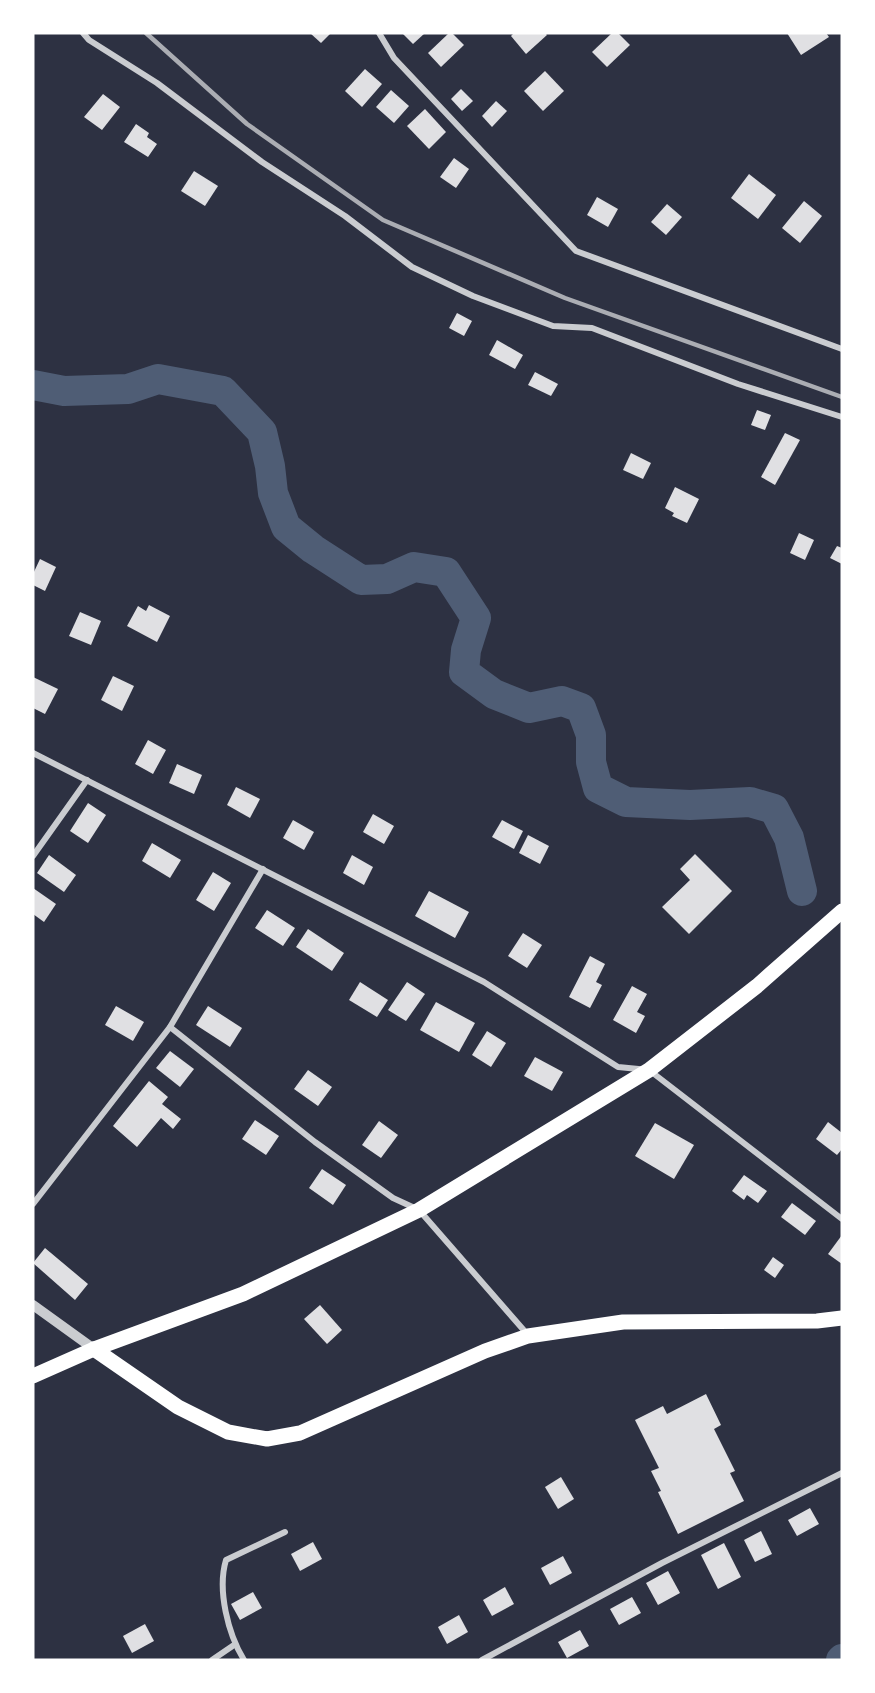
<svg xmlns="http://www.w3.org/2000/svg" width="875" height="1693" viewBox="0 0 875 1693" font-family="'DM Sans',sans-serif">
	<rect width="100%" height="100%" fill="#2d3142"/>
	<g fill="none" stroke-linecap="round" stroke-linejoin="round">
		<!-- river -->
		<g stroke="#4f5d75" stroke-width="30">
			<path d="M33,385L64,391L128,389L158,379L223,391L262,432L270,466L273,493L286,527L313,549L361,580L387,579L414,567L446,572L476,618L466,650L464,672L494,694L529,708L562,701L581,708L591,735V762L598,788L626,802L690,805L750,802L774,809L789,838L802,891"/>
			<path d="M841,1660L842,1659"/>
		</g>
	</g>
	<!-- building -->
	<g fill="#e0e0e3">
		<path d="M310,33H331L321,43Z"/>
		<path d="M402,33H425L413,44Z"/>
		<path d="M449,33H452L464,45L441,67L428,53Z"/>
		<path d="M514,33H545L547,35L526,54L511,36Z"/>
		<path d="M612,33H618L630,45L607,67L592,52Z"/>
		<path d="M787,33H826L829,37L801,55Z"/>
		<path d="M365,69L382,84L362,107L345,91Z"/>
		<path d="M545,71L564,91L543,111L524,91Z"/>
		<path d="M461,89L473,101L462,111L451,99Z"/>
		<path d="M391,90L409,106L394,123L376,107Z"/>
		<path d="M103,94L120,107L102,130L84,117Z"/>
		<path d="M496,101L507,111L492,127L482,116Z"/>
		<path d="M425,109L446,132L429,149L407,126Z"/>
		<path d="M136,124L149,133L147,137L157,144L148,157L124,142Z"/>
		<path d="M454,158L469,169L456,188L440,177Z"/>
		<path d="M194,171L218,186L205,206L181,191Z"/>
		<path d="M749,174L776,195L758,219L731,198Z"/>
		<path d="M597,197L618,209L608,227L587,215Z"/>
		<path d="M804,201L822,216L800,243L782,228Z"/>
		<path d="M667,204L682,217L666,235L651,222Z"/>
		<path d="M457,313L472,321L464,336L449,328Z"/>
		<path d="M497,340L523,355L515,369L489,355Z"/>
		<path d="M535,372L558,384L551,396L528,385Z"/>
		<path d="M757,410L771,415L765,430L751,425Z"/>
		<path d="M785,433L800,440L775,485L761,477Z"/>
		<path d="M631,453L651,463L643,479L623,470Z"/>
		<path d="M675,487L699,499L687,523L672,516L674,513L665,508Z"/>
		<path d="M799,533L814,540L805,560L790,553Z"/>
		<path d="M837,546L842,548V564L830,558Z"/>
		<path d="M40,559L56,567L45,591L33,585V574Z"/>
		<path d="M149,605L170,616L157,642L127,626L138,606L146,611Z"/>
		<path d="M80,612L101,621L91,645L69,636Z"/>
		<path d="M113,676L134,686L122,711L101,700Z"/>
		<path d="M33,677L58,689L45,714L33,708Z"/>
		<path d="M148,740L166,750L153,774L135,764Z"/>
		<path d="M177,764L202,775L194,794L169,783Z"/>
		<path d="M236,787L260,799L250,818L227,805Z"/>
		<path d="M88,803L106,815L88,843L70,831Z"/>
		<path d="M373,814L394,826L384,844L363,832Z"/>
		<path d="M293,820L314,832L304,850L283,838Z"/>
		<path d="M502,820L523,831L514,849L492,837Z"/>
		<path d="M528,835L549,846L540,864L519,853Z"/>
		<path d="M152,843L181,860L170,878L142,861Z"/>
		<path d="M695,854L732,891L689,934L662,907L690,880L680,869Z"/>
		<path d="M49,855L76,875L64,892L37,873Z"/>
		<path d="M352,855L373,867L364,885L343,873Z"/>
		<path d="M213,872L231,883L214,911L196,900Z"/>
		<path d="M33,888L56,904L44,922L33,914Z"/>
		<path d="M429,891L469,912L455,938L415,916Z"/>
		<path d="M267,910L295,928L283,946L255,928Z"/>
		<path d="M308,929L344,953L332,971L296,947Z"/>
		<path d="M523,933L542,945L527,968L508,956Z"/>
		<path d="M590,956L605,964L596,982L602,985L590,1008L569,997Z"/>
		<path d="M360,982L388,1000L377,1017L349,1000Z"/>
		<path d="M407,982L425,994L406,1021L388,1010Z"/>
		<path d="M632,986L647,994L637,1012L645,1016L636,1033L613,1020Z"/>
		<path d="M436,1002L475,1023L459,1052L420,1030Z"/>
		<path d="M116,1006L144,1022L133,1041L105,1025Z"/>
		<path d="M208,1006L242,1028L230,1047L196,1025Z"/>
		<path d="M487,1031L506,1043L491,1067L472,1055Z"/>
		<path d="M170,1051L194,1069L180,1087L156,1068Z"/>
		<path d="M535,1057L563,1072L552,1091L524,1076Z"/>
		<path d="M308,1070L332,1087L318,1106L294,1089Z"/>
		<path d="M149,1081L168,1097L162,1104L181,1119L173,1129L161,1118L137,1147L113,1126Z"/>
		<path d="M255,1120L279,1136L266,1155L242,1139Z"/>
		<path d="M379,1121L398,1135L381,1158L362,1145Z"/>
		<path d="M828,1122L842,1133V1149L837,1155L816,1139Z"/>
		<path d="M655,1123L694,1145L674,1179L635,1156Z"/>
		<path d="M322,1169L346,1185L333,1205L309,1188Z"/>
		<path d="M744,1175L767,1191L758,1203L747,1195L744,1200L732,1191Z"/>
		<path d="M792,1203L816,1221L805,1235L781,1217Z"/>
		<path d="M842,1235V1264L828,1254Z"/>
		<path d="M45,1248L88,1284L75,1300L33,1263Z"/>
		<path d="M773,1257L784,1265L775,1278L764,1270Z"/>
		<path d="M320,1305L342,1330L327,1344L304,1319Z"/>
		<path d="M706,1394L721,1425L714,1429L735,1471L730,1473L744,1501L678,1534L658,1492L661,1491L651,1471L659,1468L635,1420L663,1406L667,1414Z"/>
		<path d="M561,1477L574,1499L558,1509L545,1487Z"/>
		<path d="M810,1508L819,1524L797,1536L788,1520Z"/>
		<path d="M761,1531L772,1554L755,1562L744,1540Z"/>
		<path d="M313,1542L322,1559L300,1571L291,1554Z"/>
		<path d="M724,1543L741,1577L718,1589L701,1555Z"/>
		<path d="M563,1556L572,1573L550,1585L541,1568Z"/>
		<path d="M668,1571L680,1593L658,1605L646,1583Z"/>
		<path d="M505,1587L514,1604L492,1616L483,1600Z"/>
		<path d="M253,1592L262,1608L240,1620L231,1604Z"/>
		<path d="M632,1597L641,1613L619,1625L610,1609Z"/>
		<path d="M459,1615L468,1632L447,1644L438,1627Z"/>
		<path d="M145,1624L154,1641L132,1653L123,1636Z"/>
		<path d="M580,1630L589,1646L567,1658L558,1642Z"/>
	</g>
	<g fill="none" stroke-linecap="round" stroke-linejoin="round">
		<!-- minor -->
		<g stroke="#caccd0" stroke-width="6">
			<path d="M83,33L89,40L157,83L262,162L345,216L412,267L473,296L553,326L592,328L738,384L842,417"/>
			<path d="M379,33L394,58L576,251L842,349"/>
			<path d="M33,753L484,982L618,1067L649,1070L842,1219"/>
			<path d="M33,856L87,780"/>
			<path d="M170,1027L315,1142L393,1198L419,1210L528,1335"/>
			<path d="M33,1204L170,1027L263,869"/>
			<path d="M212,1660L234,1645"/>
			<path d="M244,1660C228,1634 217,1590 226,1560L285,1532"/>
			<path d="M482,1660L662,1563L842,1473"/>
		</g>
		<!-- tertiary -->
		<path stroke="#caccd0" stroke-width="10" d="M33,1305L94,1349"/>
		<!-- primary -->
		<g stroke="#fff" stroke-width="15">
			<path d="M94,1349L178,1407L228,1432L267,1439L300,1433L485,1351L528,1336L623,1322L817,1321L842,1318"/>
			<path d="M33,1376L94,1349L243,1294L419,1210L649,1070L757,986L842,911"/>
		</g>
		<!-- rail -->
		<path stroke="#abadb3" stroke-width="4.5" d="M146,33L247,124L383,220L565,298L842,397"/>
	</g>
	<!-- border -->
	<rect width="875" height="1693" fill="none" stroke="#ffffff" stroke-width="69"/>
</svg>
